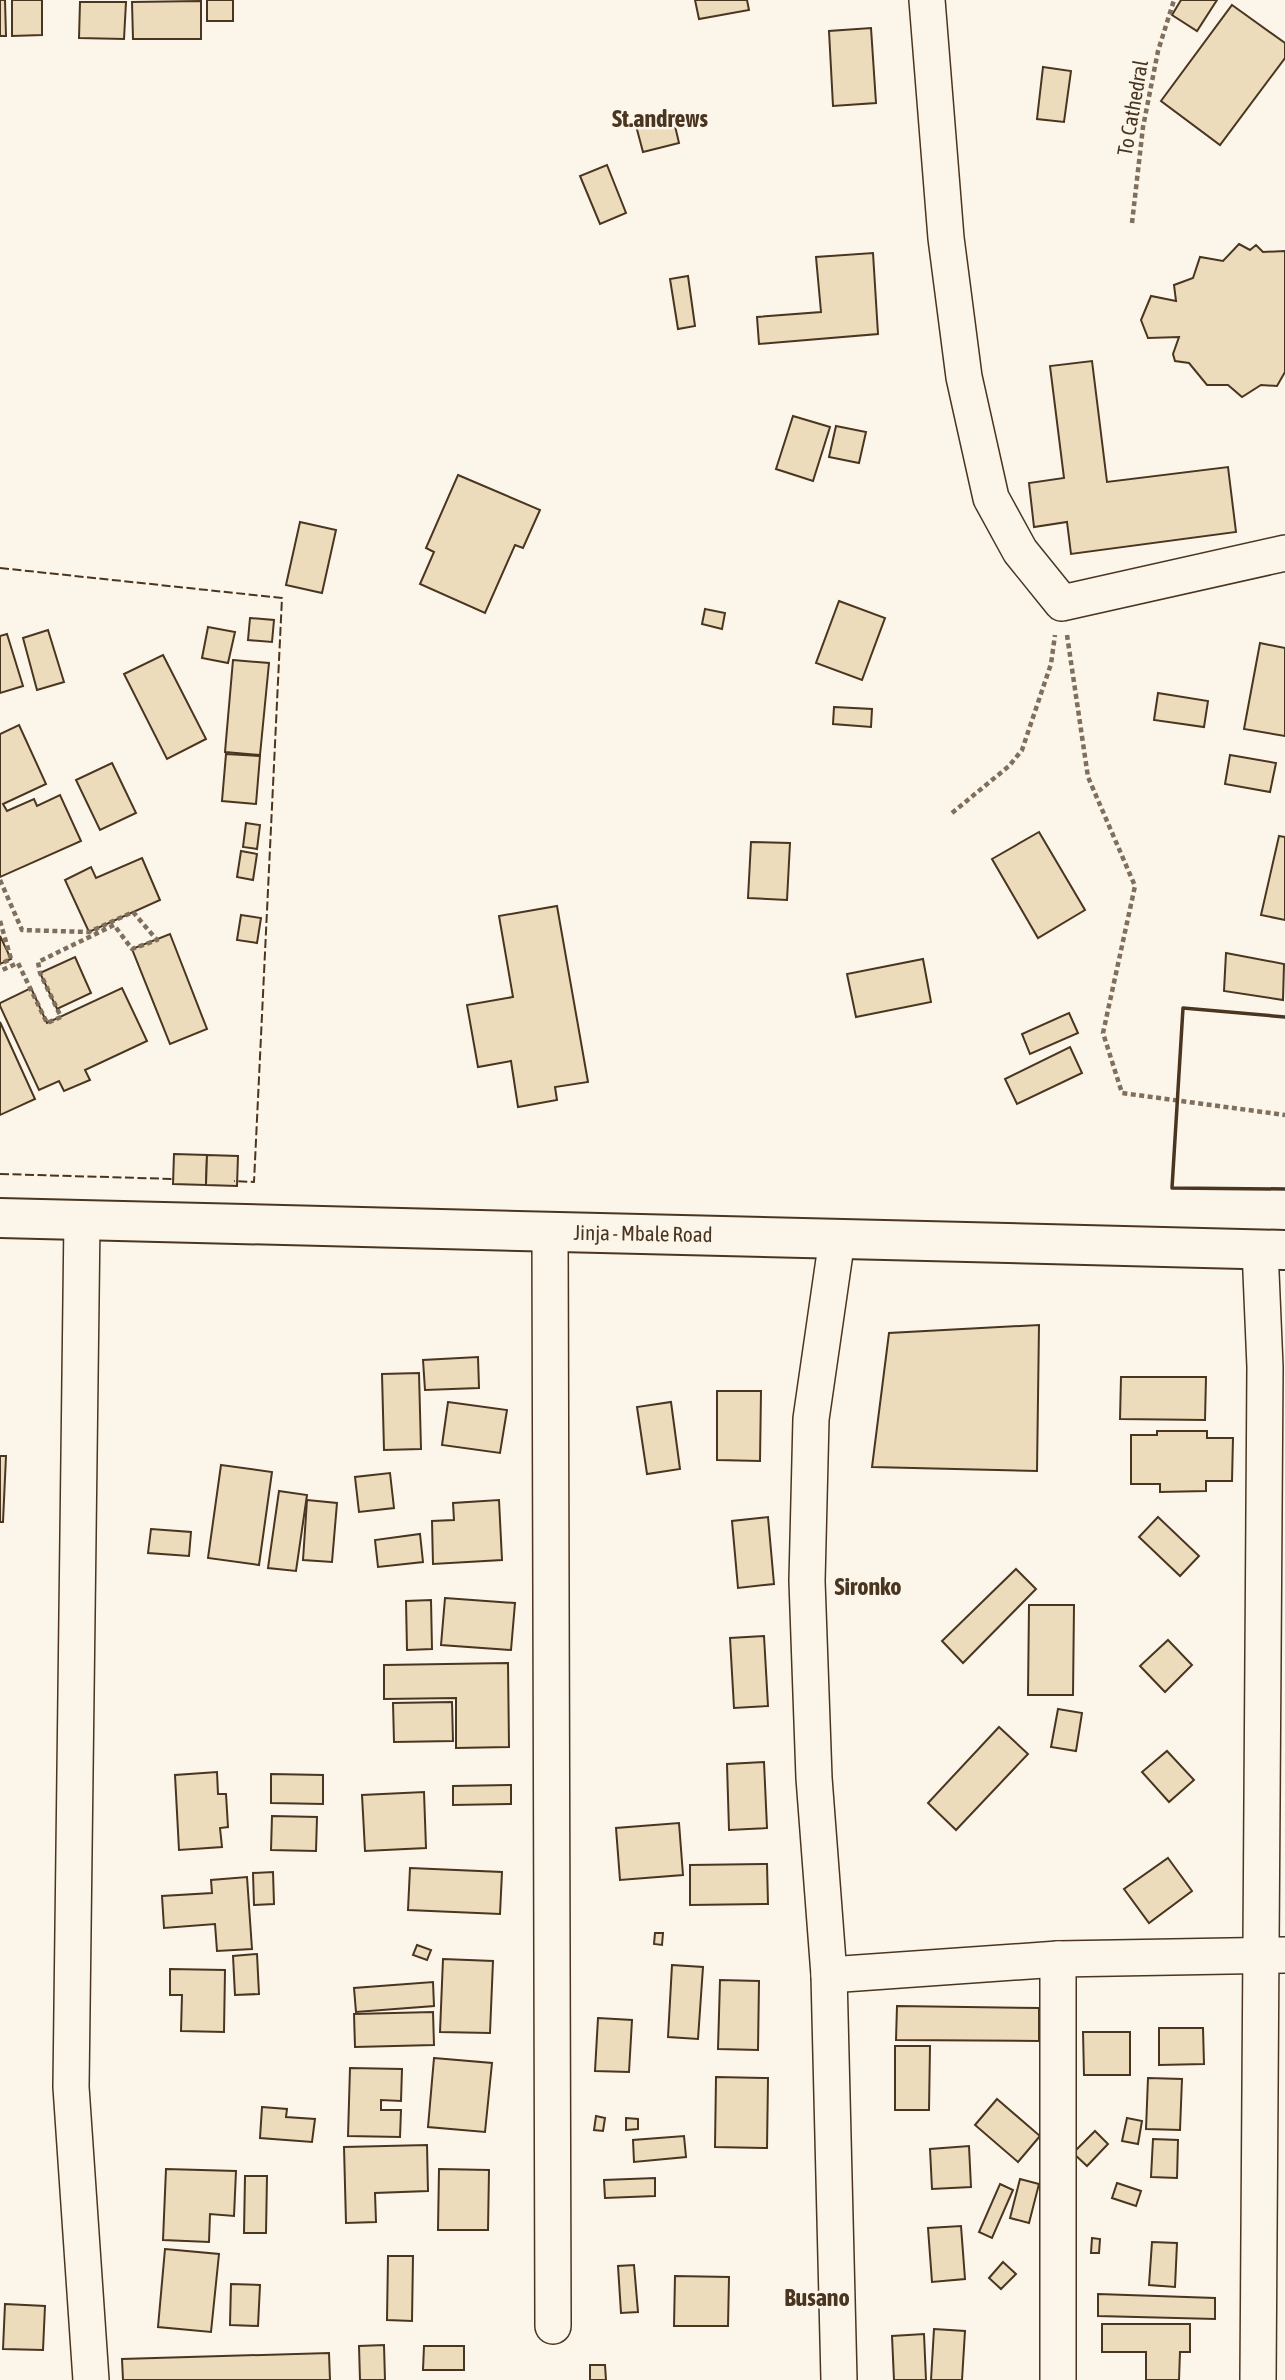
<svg xmlns="http://www.w3.org/2000/svg" width="1285" height="2380" viewBox="0 0 1285 2380" font-family="'Asap Condensed',sans-serif">
	<rect width="100%" height="100%" fill="#fbf6e9"/>
	<!-- building -->
	<g fill="#ecdcbc" stroke="#4a3520" stroke-width="2">
		<path d="M0,0H5L6,36H0Z"/>
		<path d="M12,0H42V35L12,36Z"/>
		<rect x="207" y="0" width="26" height="21"/>
		<path d="M695,0H747L749,10L699,19Z"/>
		<path d="M1181,0H1217L1197,31L1172,15Z"/>
		<path d="M201,1V39H133L132,2Z"/>
		<path d="M80,2H126L124,39L79,38Z"/>
		<path d="M1232,5L1285,43V58L1220,145L1161,101Z"/>
		<path d="M871,28L876,103L833,106L829,31Z"/>
		<path d="M1043,67L1071,71L1064,122L1037,119Z"/>
		<path d="M672,113L679,143L643,152L635,122Z"/>
		<path d="M607,165L626,213L600,224L580,176Z"/>
		<path d="M1239,244L1250,250L1256,245L1263,252L1285,251V372L1277,386L1261,385L1242,397L1228,385H1207L1189,363L1175,361L1173,354L1179,337L1148,338L1141,320L1151,296L1176,301L1174,285L1193,278L1200,257L1223,261Z"/>
		<path d="M873,253L878,334L759,344L757,317L821,312L816,257Z"/>
		<path d="M688,276L695,326L678,329L670,279Z"/>
		<path d="M1092,361L1107,482L1228,467L1236,532L1071,554L1067,522L1034,527L1029,483L1064,478L1050,366Z"/>
		<path d="M793,416L830,427L813,481L776,469Z"/>
		<path d="M836,426L866,432L859,463L829,457Z"/>
		<path d="M458,475L540,510L523,548L515,545L485,613L420,584L434,552L426,548Z"/>
		<path d="M300,522L336,530L322,593L286,585Z"/>
		<path d="M839,601L885,618L862,680L816,663Z"/>
		<path d="M705,609L725,613L722,629L702,624Z"/>
		<path d="M250,618L274,620L272,642L248,640Z"/>
		<path d="M208,627L235,632L228,663L202,658Z"/>
		<path d="M48,630L64,682L37,690L23,638Z"/>
		<path d="M7,634L23,686L0,693V636Z"/>
		<path d="M1260,643L1285,648V736L1244,729Z"/>
		<path d="M163,655L206,739L167,759L124,674Z"/>
		<path d="M233,660L269,663L260,755L225,752Z"/>
		<path d="M1158,693L1208,701L1204,727L1154,720Z"/>
		<path d="M834,707L872,709L871,727L833,724Z"/>
		<path d="M19,725L46,784L3,804L7,811L34,799L37,806L60,795L81,841L0,877V734Z"/>
		<path d="M226,754L260,756L256,804L222,801Z"/>
		<path d="M1230,755L1276,763L1270,792L1225,784Z"/>
		<path d="M112,763L136,813L100,830L76,780Z"/>
		<path d="M246,823L260,825L257,849L243,847Z"/>
		<path d="M1039,832L1085,910L1038,938L992,859Z"/>
		<path d="M1279,836L1285,837V920L1261,915Z"/>
		<path d="M751,842L790,843L787,900L748,898Z"/>
		<path d="M241,851L257,854L253,880L237,877Z"/>
		<path d="M142,858L160,900L89,932L65,880L91,867L96,878Z"/>
		<path d="M557,906L588,1082L555,1087L557,1100L518,1107L511,1061L478,1067L467,1005L513,997L499,916Z"/>
		<path d="M241,915L261,918L257,943L237,940Z"/>
		<path d="M170,934L207,1029L170,1044L132,949Z"/>
		<path d="M0,936L11,959L0,964Z"/>
		<path d="M1226,953L1284,964L1283,1000L1224,991Z"/>
		<path d="M75,957L91,993L57,1009L40,973Z"/>
		<path d="M923,959L931,1002L856,1017L847,974Z"/>
		<path d="M31,988L47,1023L122,988L147,1041L85,1070L90,1080L64,1091L59,1081L39,1090L0,1006V1003Z"/>
		<path d="M1069,1013L1078,1033L1030,1054L1022,1034Z"/>
		<path d="M0,1022L35,1099L0,1115Z"/>
		<path d="M1070,1047L1082,1073L1017,1104L1005,1079Z"/>
		<path d="M174,1154L207,1155L206,1185L173,1184Z"/>
		<path d="M207,1155L238,1156L237,1186L206,1185Z"/>
		<path d="M1039,1325L1037,1471L872,1467L889,1333Z"/>
		<path d="M478,1357L479,1388L425,1390L423,1360Z"/>
		<path d="M419,1373L421,1449L384,1450L382,1374Z"/>
		<path d="M1121,1377H1206L1205,1420L1120,1419Z"/>
		<path d="M717,1391H761L760,1461L717,1460Z"/>
		<path d="M448,1402L507,1410L500,1453L442,1445Z"/>
		<path d="M671,1402L680,1469L647,1474L637,1407Z"/>
		<path d="M1157,1431H1207V1438H1233L1232,1481H1206V1491L1160,1492V1484H1131V1435H1157Z"/>
		<path d="M0,1456H6L3,1522H0Z"/>
		<path d="M221,1465L272,1472L259,1565L208,1558Z"/>
		<path d="M390,1473L394,1508L359,1512L355,1477Z"/>
		<path d="M279,1491L307,1495L296,1571L268,1568Z"/>
		<path d="M307,1500L337,1503L332,1562L303,1560Z"/>
		<path d="M499,1500L502,1560L433,1564L432,1521L454,1520L453,1503Z"/>
		<path d="M768,1517L774,1584L738,1588L732,1521Z"/>
		<path d="M1158,1517L1199,1556L1180,1576L1139,1537Z"/>
		<path d="M151,1529L191,1532L189,1556L148,1553Z"/>
		<path d="M420,1534L423,1562L378,1567L375,1540Z"/>
		<path d="M1016,1569L1036,1589L963,1663L942,1641Z"/>
		<path d="M445,1598L515,1603L511,1650L441,1645Z"/>
		<path d="M431,1600L432,1649L407,1650L406,1601Z"/>
		<path d="M1029,1605H1074L1073,1695H1028Z"/>
		<path d="M764,1636L768,1706L734,1708L730,1638Z"/>
		<path d="M1168,1640L1192,1665L1165,1692L1140,1666Z"/>
		<path d="M508,1663L509,1747L456,1748V1698L384,1699V1665Z"/>
		<path d="M452,1702L453,1741L394,1742L393,1703Z"/>
		<path d="M1058,1709L1082,1713L1076,1751L1051,1747Z"/>
		<path d="M999,1727L1028,1754L956,1830L928,1803Z"/>
		<path d="M1167,1751L1194,1780L1169,1802L1142,1772Z"/>
		<path d="M764,1762L767,1828L729,1830L727,1764Z"/>
		<path d="M217,1772L218,1794H226L228,1827L220,1828L222,1847L179,1850L175,1775Z"/>
		<path d="M271,1774L323,1775V1804L271,1803Z"/>
		<path d="M511,1785V1804L453,1805V1786Z"/>
		<path d="M424,1792L426,1848L365,1851L362,1795Z"/>
		<path d="M272,1816L317,1817L316,1851L271,1850Z"/>
		<path d="M679,1823L683,1875L620,1880L616,1828Z"/>
		<path d="M1168,1858L1192,1891L1149,1923L1124,1889Z"/>
		<path d="M767,1864L768,1904L690,1905V1865Z"/>
		<path d="M410,1868L502,1872L500,1914L408,1910Z"/>
		<path d="M273,1872L274,1904L254,1905L253,1873Z"/>
		<path d="M247,1877L252,1949L217,1951L215,1924L164,1928L162,1896L212,1893L211,1880Z"/>
		<path d="M655,1933H663L662,1945L654,1944Z"/>
		<path d="M417,1945L431,1950L427,1960L413,1955Z"/>
		<path d="M257,1954L259,1994L235,1995L233,1956Z"/>
		<path d="M443,1959L493,1961L490,2033L440,2032Z"/>
		<path d="M672,1965L703,1967L698,2039L668,2037Z"/>
		<path d="M170,1969L225,1970L224,2032L181,2031L182,1995H170Z"/>
		<path d="M720,1980L759,1981L758,2050L718,2049Z"/>
		<path d="M433,1982L434,2006L356,2012L354,1988Z"/>
		<path d="M897,2006L1039,2008V2041L896,2040Z"/>
		<path d="M433,2012L434,2045L355,2047L354,2014Z"/>
		<path d="M598,2018L632,2020L629,2072L595,2071Z"/>
		<path d="M1159,2028H1203L1204,2064L1159,2065Z"/>
		<path d="M1083,2032H1130V2075H1084Z"/>
		<path d="M895,2046H930L929,2110H895Z"/>
		<path d="M434,2058L492,2063L485,2132L428,2127Z"/>
		<path d="M350,2068L402,2069L401,2101L381,2100V2110H401L400,2137L348,2136Z"/>
		<path d="M716,2077L768,2078L767,2148L715,2147Z"/>
		<path d="M1148,2078L1182,2079L1180,2130L1146,2129Z"/>
		<path d="M997,2099L1040,2136L1018,2162L975,2125Z"/>
		<path d="M262,2107L287,2109L286,2117L315,2119L312,2142L260,2138Z"/>
		<path d="M596,2116L605,2118L603,2131L594,2130Z"/>
		<path d="M626,2118L638,2119V2129L626,2130Z"/>
		<path d="M1127,2118L1142,2121L1138,2144L1122,2141Z"/>
		<path d="M1095,2131L1108,2144L1087,2166L1073,2153Z"/>
		<path d="M684,2136L686,2157L634,2162L633,2140Z"/>
		<path d="M1153,2139L1178,2140L1177,2178L1151,2177Z"/>
		<path d="M427,2145L428,2191L375,2193L376,2222L346,2223L344,2147Z"/>
		<path d="M969,2146L971,2187L932,2189L930,2149Z"/>
		<path d="M166,2169L236,2171L234,2216L210,2214L209,2242L163,2240Z"/>
		<path d="M439,2169L489,2170L488,2230H438Z"/>
		<path d="M245,2176H267L266,2233H244Z"/>
		<path d="M655,2178V2196L605,2198L604,2180Z"/>
		<path d="M1020,2179L1039,2184L1029,2223L1010,2218Z"/>
		<path d="M1117,2183L1141,2191L1136,2206L1112,2198Z"/>
		<path d="M1000,2184L1013,2190L992,2238L979,2232Z"/>
		<path d="M961,2226L965,2279L932,2282L928,2228Z"/>
		<path d="M1092,2238L1100,2239L1099,2253H1091Z"/>
		<path d="M1152,2242L1177,2243L1175,2287L1149,2285Z"/>
		<path d="M165,2249L219,2254L211,2332L158,2327Z"/>
		<path d="M388,2256H413L412,2321L387,2320Z"/>
		<path d="M1003,2262L1016,2274L1001,2289L989,2278Z"/>
		<path d="M634,2265L638,2312L621,2313L618,2266Z"/>
		<path d="M675,2276L729,2277L728,2326H674Z"/>
		<path d="M231,2284L260,2285L258,2326L230,2325Z"/>
		<path d="M1098,2294L1215,2298V2319L1098,2316Z"/>
		<path d="M5,2304L45,2306L43,2350L3,2349Z"/>
		<path d="M1102,2324H1190V2352H1180L1179,2380H1146V2352H1102Z"/>
		<path d="M934,2329L965,2331L962,2380H931Z"/>
		<path d="M924,2334L926,2380H894L892,2336Z"/>
		<path d="M384,2345L385,2380H360L359,2346Z"/>
		<path d="M424,2346H464V2370H423Z"/>
		<path d="M329,2353L330,2380H123L122,2359Z"/>
		<path d="M590,2365H605L606,2380H590Z"/>
	</g>
	<g fill="none" stroke-linecap="round" stroke-linejoin="round">
		<!-- minor casing -->
		<g stroke="#4a3520" stroke-width="38">
			<g id="minor">
				<path d="M927,0L946,238L964,377L991,498L1020,551L1062,603L1285,553"/>
				<path d="M82,1220L71,2087L91,2380"/>
				<path d="M550,1231L553,2326"/>
				<path d="M837,1239L811,1419L807,1581L814,1778L829,1975L839,2380"/>
				<path d="M1058,1959V2380"/>
				<path d="M829,1975L1058,1959L1285,1955"/>
				<path d="M1258,2380L1265,1367L1260,1249"/>
			</g>
		</g>
		<!-- major casing -->
		<g stroke="#4a3520" stroke-width="42">
			<path id="major" d="M0,1218L1285,1250"/>
		</g>
		<!-- path -->
		<g stroke="#7f6f5c" stroke-width="4.5" stroke-dasharray="5 3.5" stroke-linecap="butt">
			<path d="M1132,223L1143,127L1158,51L1174,0"/>
			<path d="M1067,635L1088,777L1135,886L1103,1033L1122,1093L1285,1115"/>
			<path d="M952,813L1009,766L1022,750L1051,664L1055,635"/>
			<path d="M0,880L22,930L89,932L133,912L157,940L132,949L114,925L38,962L40,973L61,1017L47,1023L18,963L0,971"/>
			<path d="M0,921L11,959L0,964"/>
		</g>
		<!-- minor -->
		<use href="#minor" stroke="#fbf6e9" stroke-width="35"/>
		<!-- major -->
		<use href="#major" stroke="#fbf6e9" stroke-width="38"/>
		<!-- fence -->
		<g stroke="#4a3520" stroke-width="2" stroke-dasharray="9 3.5" stroke-linecap="butt">
			<path d="M0,568L282,598L254,1182L234,1181"/>
			<path d="M0,1174L175,1179"/>
		</g>
		<!-- wall -->
		<path stroke="#4a3520" stroke-width="3.5" d="M1285,1017L1183,1008L1172,1188L1285,1189"/>
	</g>
	<g text-anchor="middle" stroke-width="5" stroke-linejoin="round" paint-order="stroke">
		<!-- street labels -->
		<g font-size="21" fill="#4a3520" stroke="#fbf6e9">
			<text transform="translate(1133 108) rotate(-80)" y="7">To Cathedral</text>
			<text transform="translate(643 1234) rotate(1)" y="7">Jinja - Mbale Road</text>
		</g>
		<!-- quarter labels -->
		<g font-size="24" font-weight="bold" fill="#4a3520" stroke="#fbf6e9">
			<text x="660" y="127">St.andrews</text>
			<text x="868" y="1595">Sironko</text>
			<text x="817" y="2306">Busano</text>
		</g>
	</g>
</svg>
